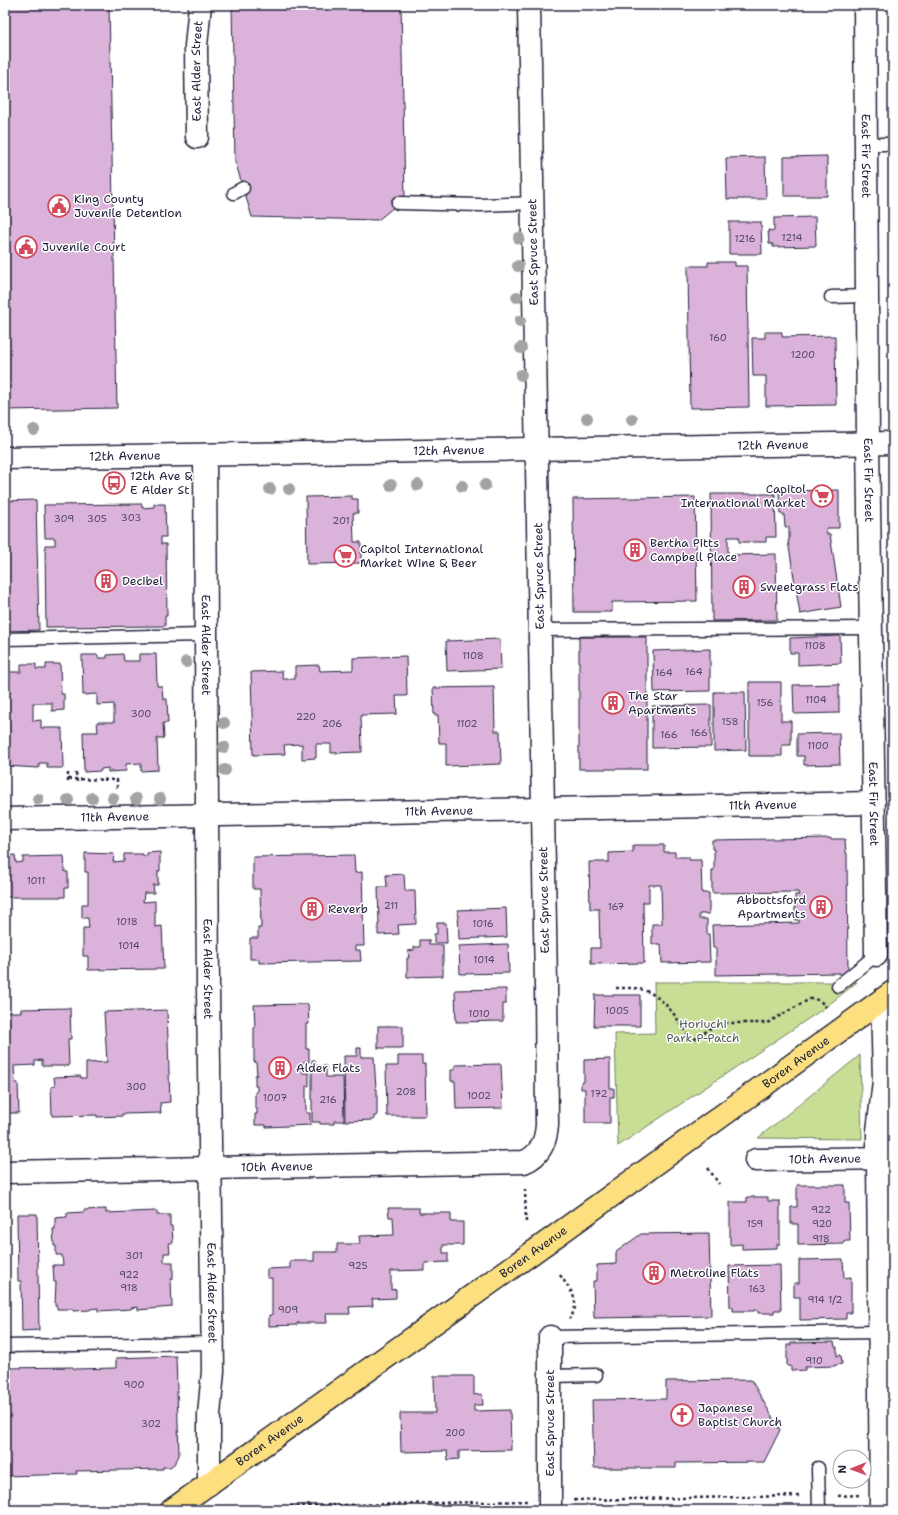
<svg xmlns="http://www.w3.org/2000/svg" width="898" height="1515" viewBox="0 0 898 1515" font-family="'Shantell Sans',sans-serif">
	<rect width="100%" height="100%" fill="#fff"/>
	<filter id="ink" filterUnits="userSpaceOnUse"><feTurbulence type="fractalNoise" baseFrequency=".025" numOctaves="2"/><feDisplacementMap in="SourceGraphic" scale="8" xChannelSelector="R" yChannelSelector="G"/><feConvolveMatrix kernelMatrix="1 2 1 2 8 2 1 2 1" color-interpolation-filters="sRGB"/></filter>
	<g filter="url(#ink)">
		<!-- green -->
		<g fill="#c7de94" stroke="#748068">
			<path d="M654,982H857L826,1007L618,1146L615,1034L655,1033Z"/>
			<path d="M860,1055L862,1139L758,1138Z"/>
		</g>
		<!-- building -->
		<g fill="#dbb3da" stroke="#22223b">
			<path d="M5,5H109L117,408L5,410Z"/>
			<path d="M232,5H401L405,198L378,220L252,217L235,161Z"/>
			<path d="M827,156V196H784V157Z"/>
			<path d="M765,157L766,199H727L726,158Z"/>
			<path d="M815,217L816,246L773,247V244H769L768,230L774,231V218Z"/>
			<path d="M729,222H761L762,254H729Z"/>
			<path d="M708,262H735V266H747L749,407L690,408L688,266H708Z"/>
			<path d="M765,332H782V337L835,336L836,405L766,406V376H753L752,338H765Z"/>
			<path d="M839,490V528H826L827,535L830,534L841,607L800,614L788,541H789V527H785L784,514H780L779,491Z"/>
			<path d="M711,494H775L776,537H766V542H739V537H728V555L776,554L777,620L712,621Z"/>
			<path d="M352,496V499H358V513H353L354,542H361V563L307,564L306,497Z"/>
			<path d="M695,497L697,601L612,602V612H574L573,499Z"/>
			<path d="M36,500L39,630L5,631V501Z"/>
			<path d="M142,504V508L154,507V504H165L166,537H161V544H166L167,616H165V626L46,627L45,545H55V538H45L44,505Z"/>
			<path d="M840,636L841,663L798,665V653H790V638Z"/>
			<rect x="579" y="637" width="68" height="132"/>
			<path d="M500,639L501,669L447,671L446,641Z"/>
			<path d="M710,649V691L654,692L653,651Z"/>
			<path d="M123,654L124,661H139V654H156L157,686H162L163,699H167L168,723H163L164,738H157L158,770L141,771V763L126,764V771L108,772V768L101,769V771L84,772L83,732H98L97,722H114V704L97,705V694L83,695L82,655H98V658H107V655Z"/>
			<path d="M406,656L407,696H396L397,714L361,715L362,752L331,753V744H316V758L302,759V744L284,745L285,754L253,755L251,672L282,671L283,679H295V666L319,665L320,671L353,670V658Z"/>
			<path d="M21,664H36V669H46V664H60L61,694H64V710L52,711V703H33V721L41,720V728H62L63,768H47V763H39V768L5,766V769V672H21Z"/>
			<path d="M749,682H781V721H791V745H782V756H749Z"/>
			<path d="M839,684V713L794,714L793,685Z"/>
			<path d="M494,687L495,731H500L501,764L446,766V743H439L438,715H434L433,688Z"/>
			<path d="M714,692H745L746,750L714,751Z"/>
			<path d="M711,705V747L652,748V706Z"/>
			<path d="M839,733L840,764L804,765V756H797V734Z"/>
			<path d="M830,838V839H845L846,853H847L848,975H840V973L716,975V948H713L712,925L799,923V920H795V895H799L798,892L712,893V870H714V849H712V840Z"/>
			<path d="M633,845H664V852H675V857H689V860H701L702,893H709V914H699V919H707V934H709L710,962L662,963L661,944H652V924H662L661,885H649V902H643L644,963L591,964V948H600L599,909H590L589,862H609V853L633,852Z"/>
			<path d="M160,852V871H158V885H153L154,893H144L143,902L155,901V927L162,926L164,969L88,970V956H83V928H89L88,918H82V904H88V872H85V853L114,854L113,862L124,861V854H143V856H147V853Z"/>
			<path d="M15,855L16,863L23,862V857L64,856L65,872H68V888H65V897H5V856Z"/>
			<path d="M354,855L355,873L362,872L364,946H355V950H360L361,961L259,963V959H250V938H258V928H261L260,889H253V857Z"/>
			<path d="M404,874L405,891H415L416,924L398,925L399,934L378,935V924H379L378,887H387L386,875Z"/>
			<path d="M506,908L507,937L459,939L458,910Z"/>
			<path d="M437,923H446L447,943H434V934H437Z"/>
			<path d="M420,940H429V945H443V976L407,977V958H409L408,951L414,950V947H420Z"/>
			<path d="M508,944L509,973L460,974L459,946Z"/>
			<path d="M506,989V1004H503V1021L456,1022L455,990Z"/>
			<path d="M595,995H640V1026H594Z"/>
			<path d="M308,1004L309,1024H306V1049H309V1062H303V1073H309V1086H306V1113H310V1125L266,1127V1125H255V1114H257V1108H255V1092H257V1086H255V1075H257L256,1062H254V1028H255L254,1005Z"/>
			<path d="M70,1008L71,1039H68L69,1066H42V1060L35,1061V1065L14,1066L15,1083H18L19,1113H5V1012H21V1009Z"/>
			<path d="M167,1010L170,1102L160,1103L161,1113L122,1114V1116L97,1117V1115L52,1116L51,1087L55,1086L54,1077L81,1076V1078H86V1063L107,1062L104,1012Z"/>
			<rect x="378" y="1026" width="25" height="22"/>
			<path d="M357,1048H361V1057H374L376,1089H377V1116H374V1120L345,1121L344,1056H357Z"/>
			<path d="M398,1056H422V1064H425L426,1116H387L386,1066H398Z"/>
			<path d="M610,1059V1088H614V1097H610V1123H585V1089H581V1082H584V1060Z"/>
			<path d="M312,1060H315V1066H326V1077H343L344,1121H334V1124H320V1122H312Z"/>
			<path d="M501,1064L503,1108L456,1109L455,1081H451V1070H455V1065Z"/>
			<path d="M797,1185H845V1203H849L850,1241H844V1244L798,1245V1224H791V1207H797Z"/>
			<path d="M747,1197H768V1201H780V1244H777V1248L742,1249V1244L730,1245V1202H747Z"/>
			<path d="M388,1208H419V1213H451V1222H463V1245H443V1253H448V1262L425,1263V1270L391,1271V1290L396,1289V1298L372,1299L373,1306L349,1307L350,1314H326L327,1323H297V1325L269,1326V1315H272V1278H267V1269L290,1268V1261H314V1252H337V1244H360L359,1236L394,1235L393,1217H389Z"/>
			<path d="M106,1209V1213L157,1211V1215H170V1226H172L173,1243H169L170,1253H164V1262H173V1279H171L172,1307L138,1310V1307L131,1308V1309L98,1311V1308L90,1309V1310L73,1311V1309H57V1306H55L56,1282H54L53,1265H63L62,1255H56V1246H54L53,1229H55V1218L67,1217V1213L84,1212V1210Z"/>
			<path d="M17,1214H37L39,1330L22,1331L21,1281H18Z"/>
			<path d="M709,1233L711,1316L594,1318L593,1281H597V1265L616,1264V1252L641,1234Z"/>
			<path d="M843,1259L844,1278L851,1277V1313H846V1319L800,1320V1297H794V1283H799V1260Z"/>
			<path d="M780,1265L781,1310H774V1313H758V1310H754V1311H733V1307H730L729,1266Z"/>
			<path d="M834,1342L835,1347H837V1356L841,1355L842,1364L835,1365V1366L805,1367V1370L791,1371V1366H787V1345H791V1343Z"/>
			<path d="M176,1356L179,1456L174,1464L170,1467H163V1469L76,1471L77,1474L5,1476V1368L73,1367L74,1369L116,1368V1358Z"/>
			<path d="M434,1376H474V1395L482,1394L483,1405H474V1411L510,1410L511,1450L459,1451V1459L448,1460L447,1451L401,1452L400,1413H435Z"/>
			<path d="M751,1380L780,1430L764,1462L676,1463V1468H594L592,1400L666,1399V1381Z"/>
		</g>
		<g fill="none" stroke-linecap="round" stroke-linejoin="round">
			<!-- lane casing -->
			<g stroke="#22223b" stroke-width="15">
				<g id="lane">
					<path d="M866,144H892"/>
					<path d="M234,193L243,188"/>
					<path d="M398,203L481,205L532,203"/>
					<path d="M831,297L867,296"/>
					<path d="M540,630L871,628"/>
					<path d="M5,639L205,635"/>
					<path d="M838,986L876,955"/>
					<path d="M550,1337L879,1332"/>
					<path d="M5,1346L213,1343"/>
					<path d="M550,1376L596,1375"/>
					<path d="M818,1468L819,1510"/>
				</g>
			</g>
			<!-- street casing -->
			<g stroke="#22223b" stroke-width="25">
				<g id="street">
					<path id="s1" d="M865,5L868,443L876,955"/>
					<path id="s2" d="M197,137L196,46L200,5"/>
					<path id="s3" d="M205,455L208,989L213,1371L209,1415V1484"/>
					<path id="s4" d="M5,819L874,803"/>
					<path id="s5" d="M756,1160L892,1158"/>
					<path id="s6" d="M5,1172L524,1162C540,1156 546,1141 547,1125L546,984L529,5"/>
					<path d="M550,1337V1510"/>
					<path d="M881,1510L878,1158V1131L884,1081L882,1000"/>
				</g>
			</g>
			<!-- secondary casing -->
			<g stroke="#22223b" stroke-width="25">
				<g id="secondary">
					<path id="s7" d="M5,458L893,443"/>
				</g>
			</g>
			<!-- primary casing -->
			<g stroke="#22223b" stroke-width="25">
				<g id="primary">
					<path id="s8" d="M172,1510L546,1243L893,992"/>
				</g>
			</g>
			<!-- path -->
			<g stroke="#22223b" stroke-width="2.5" stroke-dasharray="3 3" stroke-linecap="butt">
				<path d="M68,773V784"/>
				<path d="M76,773L77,783"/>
				<path d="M68,779L117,780V788"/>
				<path d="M616,988C622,988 628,988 634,988C664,992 677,1019 692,1041L717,1024L727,1023H767L810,999C818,999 821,1001 826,1007"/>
				<path d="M708,1168L719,1184"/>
				<path d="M525,1189L526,1223"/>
				<path d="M560,1275C570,1290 583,1302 569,1319"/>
				<path d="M838,1496L859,1495"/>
				<path d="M574,1500L801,1496"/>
				<path d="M218,1508L527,1501"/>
				<path d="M127,1510L149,1509"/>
			</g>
			<!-- lane -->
			<use href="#lane" stroke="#fff" stroke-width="12"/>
			<!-- street -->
			<use href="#street" stroke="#fff" stroke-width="22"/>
			<!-- secondary -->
			<use href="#secondary" stroke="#fff" stroke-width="22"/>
			<!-- primary -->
			<use href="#primary" stroke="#fce080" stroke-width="22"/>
		</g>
		<!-- trees -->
		<g fill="#a1a4a2">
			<circle cx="519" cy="238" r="6"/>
			<circle cx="518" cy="266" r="6"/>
			<circle cx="517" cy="297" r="6"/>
			<circle cx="520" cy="321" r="6"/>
			<circle cx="521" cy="348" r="6"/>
			<circle cx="521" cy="375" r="6"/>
			<circle cx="587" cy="418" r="6"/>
			<circle cx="632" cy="419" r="6"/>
			<circle cx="34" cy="430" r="6"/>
			<circle cx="391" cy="485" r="6"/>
			<circle cx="418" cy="485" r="6"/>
			<circle cx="485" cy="485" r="6"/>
			<circle cx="462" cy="486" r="6"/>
			<circle cx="270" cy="489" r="6"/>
			<circle cx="289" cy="489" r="6"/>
			<circle cx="186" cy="662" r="6"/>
			<circle cx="224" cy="723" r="6"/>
			<circle cx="224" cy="747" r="6"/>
			<circle cx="225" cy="770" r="6"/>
			<circle cx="92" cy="798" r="6"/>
			<circle cx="113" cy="798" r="6"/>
			<circle cx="38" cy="799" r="6"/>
			<circle cx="136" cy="799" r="6"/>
			<circle cx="160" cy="799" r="6"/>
			<circle cx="68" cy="800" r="6"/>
		</g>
	</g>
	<!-- icons -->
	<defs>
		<g id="civic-ring" transform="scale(1.15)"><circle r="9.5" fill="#fff" stroke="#d1495b" stroke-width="1.5"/><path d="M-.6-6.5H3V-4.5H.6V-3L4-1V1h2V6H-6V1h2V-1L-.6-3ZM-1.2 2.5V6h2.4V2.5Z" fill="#d1495b"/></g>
		<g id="bus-ring" transform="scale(1.15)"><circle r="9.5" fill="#fff" stroke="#d1495b" stroke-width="1.5"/><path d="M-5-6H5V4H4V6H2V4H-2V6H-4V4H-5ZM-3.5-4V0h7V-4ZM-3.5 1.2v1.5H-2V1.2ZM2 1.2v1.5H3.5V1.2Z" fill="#d1495b"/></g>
		<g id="supermarket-ring" transform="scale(1.15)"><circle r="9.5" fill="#fff" stroke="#d1495b" stroke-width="1.5"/><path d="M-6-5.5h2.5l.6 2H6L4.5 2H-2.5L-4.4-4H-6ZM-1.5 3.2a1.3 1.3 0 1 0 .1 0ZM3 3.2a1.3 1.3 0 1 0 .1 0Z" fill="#d1495b"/></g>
		<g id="building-ring" transform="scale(1.15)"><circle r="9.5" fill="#fff" stroke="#d1495b" stroke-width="1.5"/><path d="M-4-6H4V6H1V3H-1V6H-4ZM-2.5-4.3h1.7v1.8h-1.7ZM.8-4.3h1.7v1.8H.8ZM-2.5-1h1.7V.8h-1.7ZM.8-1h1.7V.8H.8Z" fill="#d1495b"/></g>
		<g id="church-ring" transform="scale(1.15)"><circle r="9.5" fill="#fff" stroke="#d1495b" stroke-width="1.5"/><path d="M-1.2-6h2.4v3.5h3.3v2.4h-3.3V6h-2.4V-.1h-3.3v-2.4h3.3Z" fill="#d1495b"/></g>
	</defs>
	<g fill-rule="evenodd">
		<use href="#civic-ring" x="59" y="206"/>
		<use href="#civic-ring" x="26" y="247"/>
		<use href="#bus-ring" x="114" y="483"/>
		<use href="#supermarket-ring" x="822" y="496"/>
		<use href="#building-ring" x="635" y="550"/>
		<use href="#supermarket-ring" x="345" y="556"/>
		<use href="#building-ring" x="106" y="581"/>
		<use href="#building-ring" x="744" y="587"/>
		<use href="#building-ring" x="613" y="703"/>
		<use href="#building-ring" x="821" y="907"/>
		<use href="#building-ring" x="312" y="909"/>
		<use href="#building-ring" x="280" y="1068"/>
		<use href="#building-ring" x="654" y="1273"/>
		<use href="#church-ring" x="682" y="1415"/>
	</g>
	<g text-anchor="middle" stroke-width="3" stroke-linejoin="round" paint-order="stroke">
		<!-- number labels -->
		<g font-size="10" fill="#504663">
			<text x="792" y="241">1214</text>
			<text x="745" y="242">1216</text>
			<text x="718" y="341">160</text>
			<text x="803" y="358">1200</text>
			<text x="131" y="521">303</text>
			<text x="64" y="522">309</text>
			<text x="97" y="522">305</text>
			<text x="341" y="524">201</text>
			<text x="815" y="649">1108</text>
			<text x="473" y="659">1108</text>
			<text x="694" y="675">164</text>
			<text x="664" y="676">164</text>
			<text x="816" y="703">1104</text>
			<text x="765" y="706">156</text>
			<text x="141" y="717">300</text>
			<text x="306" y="720">220</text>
			<text x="730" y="725">158</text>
			<text x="332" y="727">206</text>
			<text x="467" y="727">1102</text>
			<text x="699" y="736">166</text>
			<text x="669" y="738">166</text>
			<text x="818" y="749">1100</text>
			<text x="36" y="884">1011</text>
			<text x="391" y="909">211</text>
			<text x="616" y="910">167</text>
			<text x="127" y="925">1018</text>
			<text x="483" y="927">1016</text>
			<text x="129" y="949">1014</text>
			<text x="484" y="963">1014</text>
			<text x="617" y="1014">1005</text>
			<text x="479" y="1017">1010</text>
			<text x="136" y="1090">300</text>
			<text x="406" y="1095">208</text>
			<text x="599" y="1097">172</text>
			<text x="479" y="1099">1002</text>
			<text x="275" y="1101">1007</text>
			<text x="328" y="1103">216</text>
			<text x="821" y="1213">922</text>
			<text x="755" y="1227">159</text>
			<text x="822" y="1227">920</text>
			<text x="821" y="1242">918</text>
			<text x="134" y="1259">301</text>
			<text x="358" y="1269">925</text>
			<text x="129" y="1278">922</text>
			<text x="129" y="1291">918</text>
			<text x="757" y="1292">163</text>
			<text x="825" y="1303">914 1/2</text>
			<text x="288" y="1313">909</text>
			<text x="814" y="1364">910</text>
			<text x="134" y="1388">900</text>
			<text x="151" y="1427">302</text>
			<text x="455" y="1436">200</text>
		</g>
		<!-- street labels -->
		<g font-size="12" fill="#22223b" stroke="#fff">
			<text dy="4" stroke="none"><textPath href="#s2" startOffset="66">East Alder Street</textPath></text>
			<text dy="4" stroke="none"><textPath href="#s1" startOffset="151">East Fir Street</textPath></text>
			<text transform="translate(533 252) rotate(-91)" y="4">East Spruce Street</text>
			<text dy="4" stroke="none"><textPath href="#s7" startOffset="768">12th Avenue</textPath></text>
			<text dy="4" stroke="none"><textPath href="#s7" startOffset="444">12th Avenue</textPath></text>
			<text dy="4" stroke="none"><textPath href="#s7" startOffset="120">12th Avenue</textPath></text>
			<text dy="4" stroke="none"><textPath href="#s1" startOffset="475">East Fir Street</textPath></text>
			<text transform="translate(539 576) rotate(-91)" y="4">East Spruce Street</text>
			<text dy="4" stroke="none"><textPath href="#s3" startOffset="190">East Alder Street</textPath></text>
			<text dy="4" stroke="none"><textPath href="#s1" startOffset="799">East Fir Street</textPath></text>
			<text dy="4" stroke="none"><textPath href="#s4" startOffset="758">11th Avenue</textPath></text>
			<text dy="4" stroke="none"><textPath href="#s4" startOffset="434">11th Avenue</textPath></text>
			<text dy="4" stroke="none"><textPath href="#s4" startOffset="110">11th Avenue</textPath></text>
			<text transform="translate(544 900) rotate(-91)" y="4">East Spruce Street</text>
			<text dy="4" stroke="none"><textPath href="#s3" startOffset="514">East Alder Street</textPath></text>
			<text dy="4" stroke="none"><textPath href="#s8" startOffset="768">Boren Avenue</textPath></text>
			<text dy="4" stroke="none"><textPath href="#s5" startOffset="69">10th Avenue</textPath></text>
			<text dy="4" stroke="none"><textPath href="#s6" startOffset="272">10th Avenue</textPath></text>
			<text dy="4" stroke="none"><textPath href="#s8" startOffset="444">Boren Avenue</textPath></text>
			<text dy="4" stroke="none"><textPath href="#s3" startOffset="838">East Alder Street</textPath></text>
			<text transform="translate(550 1423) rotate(-90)" y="4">East Spruce Street</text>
			<text dy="4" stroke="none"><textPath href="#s8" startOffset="120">Boren Avenue</textPath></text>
		</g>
		<!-- poi labels -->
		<g font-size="12" fill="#22223b" stroke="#fff" text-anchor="start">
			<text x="74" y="203">King County<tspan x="74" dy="14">Juvenile Detention</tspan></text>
			<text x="42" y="251">Juvenile Court</text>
			<text x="130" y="480">12th Ave &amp;<tspan x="130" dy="14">E Alder St</tspan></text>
			<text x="806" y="493" text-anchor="end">Capitol<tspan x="806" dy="14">International Market</tspan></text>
			<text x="650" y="547">Bertha Pitts<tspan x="650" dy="14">Campbell Place</tspan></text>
			<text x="360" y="553">Capitol International<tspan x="360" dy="14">Market Wine &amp; Beer</tspan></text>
			<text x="122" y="585">Decibel</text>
			<text x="760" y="591">Sweetgrass Flats</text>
			<text x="628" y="700">The Star<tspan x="628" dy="14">Apartments</tspan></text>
			<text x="806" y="904" text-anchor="end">Abbottsford<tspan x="806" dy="14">Apartments</tspan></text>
			<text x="328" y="913">Reverb</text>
			<text x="296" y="1072">Alder Flats</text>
			<text x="670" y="1277">Metroline Flats</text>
			<text x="698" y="1412">Japanese<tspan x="698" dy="14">Baptist Church</tspan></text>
		</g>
		<!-- park labels -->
		<g font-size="12" fill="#545a56" stroke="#fff">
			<text x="703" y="1028">Horiuchi<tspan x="703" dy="14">Park P-Patch</tspan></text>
		</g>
	</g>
	<!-- margin -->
	<rect width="898" height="1515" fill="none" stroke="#fff" stroke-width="20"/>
	<rect x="10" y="10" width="878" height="1495" fill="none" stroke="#22223b" stroke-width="1.5" filter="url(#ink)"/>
	<!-- north arrow -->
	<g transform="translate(852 1469) rotate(269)"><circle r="19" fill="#ffffff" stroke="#a7a7b1"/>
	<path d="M0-3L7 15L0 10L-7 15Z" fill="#d1495b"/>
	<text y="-6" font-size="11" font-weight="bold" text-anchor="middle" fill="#22223b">N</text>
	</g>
</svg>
